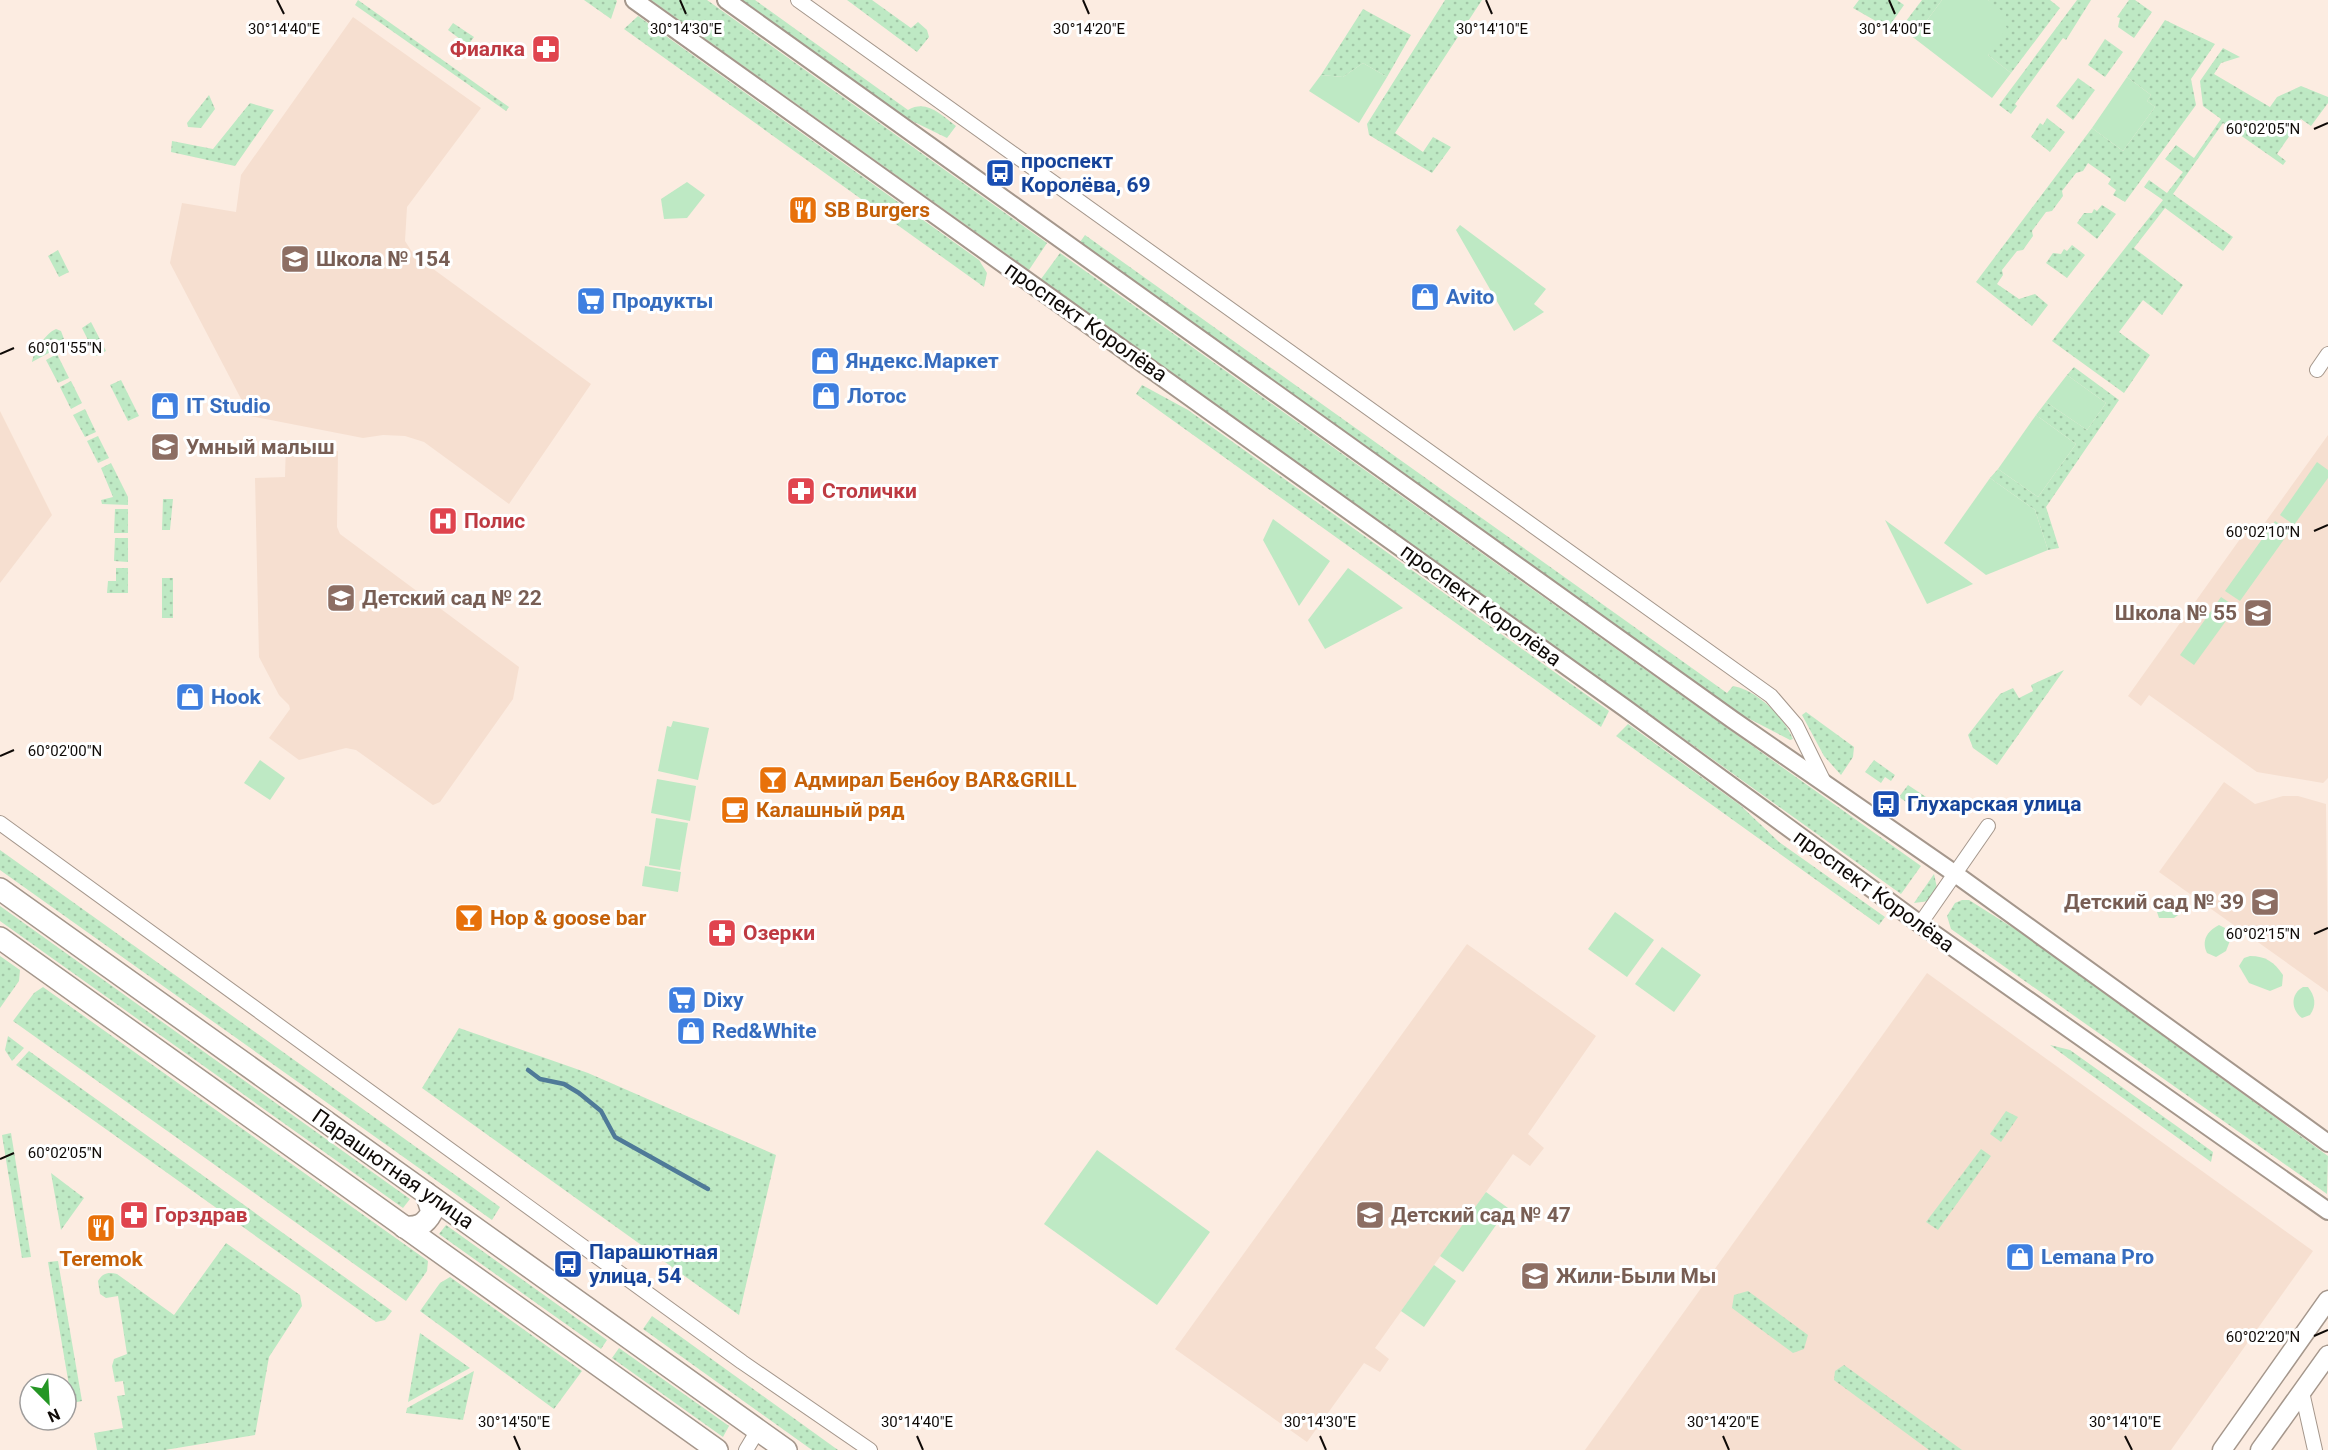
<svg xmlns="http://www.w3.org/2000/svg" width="2328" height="1450" viewBox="0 0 2328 1450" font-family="Roboto,sans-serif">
	<defs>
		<pattern id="grass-dots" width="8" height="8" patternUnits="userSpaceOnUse" patternTransform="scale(1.5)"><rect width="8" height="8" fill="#bee9c4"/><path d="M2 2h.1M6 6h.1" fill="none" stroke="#a2c6a7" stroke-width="1.8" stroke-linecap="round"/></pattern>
	</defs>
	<rect width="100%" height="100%" fill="#fcece1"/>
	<!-- built -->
	<g fill="#f6dfd0">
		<path d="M353,17L481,108L407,207L405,241L414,255L591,384L509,504L424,442L405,436L383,435L363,438L250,416L170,263L182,203L236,212L241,175Z"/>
		<path d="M0,411L52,515L0,583Z"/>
		<path d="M2328,435V778L2323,783L2257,772L2149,695L2141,706L2128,696L2250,525L2259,531Z"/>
		<path d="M286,442L338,451L337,527L340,534L519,667L513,699L440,802L433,805L356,750L346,748L299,760L269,738L290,709L289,705L279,695L259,657L255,478L285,477Z"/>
		<path d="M2224,782L2255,804L2283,796H2298L2326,804L2328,992L2159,872Z"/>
		<path d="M1467,944L1596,1036L1528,1134L1544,1148L1530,1166L1513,1154L1375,1348L1389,1359L1380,1372L1364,1363L1307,1442L1175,1349Z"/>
		<path d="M1927,973L2313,1251L2171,1450H1585Z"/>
	</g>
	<!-- grass -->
	<g fill="url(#grass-dots)">
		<path d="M358,0L509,107L506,111L355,5Z"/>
		<path d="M584,0H616L617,1L611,19Z"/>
		<path d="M651,0H707L1047,243L1029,270Z"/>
		<path d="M742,0H755L908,110C927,99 941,115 956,126L947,138L904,117Z"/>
		<path d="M847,0H872L911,28L918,22L927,30L929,37L917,52Z"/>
		<path d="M1445,0H1482L1395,133L1423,152L1433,137L1451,147L1432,173L1369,135L1367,124Z"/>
		<path d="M1859,0H1897L1904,5L1888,28L1853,8Z"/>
		<path d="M1922,0H1942L1914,38L1900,29Z"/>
		<path d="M1988,0H2050L2060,8L2011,73L1988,55L2004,23V18Z"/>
		<path d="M2077,0H2091L2066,40L2063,38L2015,104L2017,106L2011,114L1999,105Z"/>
		<path d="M2129,0H2135L2152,12L2134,38L2118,27L2120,18L2117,17Z"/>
		<path d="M1363,9L1411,35L1387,77L1363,63L1343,77L1321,75Z"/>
		<path d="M638,16L979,260L987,273L984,287L624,29Z"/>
		<path d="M2165,20L2215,44L2191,79L2196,105L2125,202L2113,195L2116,190L2108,184L2111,179L2088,163L2083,171L2076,173L2062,191L2063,196L2052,211L2046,212L2032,231L2033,236L2023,250L2017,251L2002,270L2003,275L1997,284L2019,299L2035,294L2048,305L2032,326L1976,282L2092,128L2123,151L2155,107L2147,101L2151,95L2127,77Z"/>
		<path d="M453,23L474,37L468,45L448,30Z"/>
		<path d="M2105,39L2123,52L2105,77L2088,65Z"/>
		<path d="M2223,48L2240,57L2221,63L2214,74L2270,107L2277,97L2301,86L2328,97V103L2311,126L2301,119L2277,154L2286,161L2283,165L2223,123L2173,194L2233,237L2223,251L2165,208L2134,248L2183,285L2162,315L2143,300L2119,332L2150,355L2124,393L2052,341L2163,200L2144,187L2149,180L2167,193L2183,172L2165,159L2176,145L2194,158L2221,119L2203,106L2200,81Z"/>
		<path d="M2078,78L2095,90L2073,120L2056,106Z"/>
		<path d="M209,95L215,109L201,128L188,127L187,123Z"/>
		<path d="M250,103L274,110L235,166L171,152L172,141L213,149Z"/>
		<path d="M2047,118L2065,132L2050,152L2031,137L2040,123L2043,125Z"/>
		<path d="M2102,205L2116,214L2097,239L2077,223L2084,213H2092L2094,209L2097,211Z"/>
		<path d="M1085,235L1727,693L1733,686C1757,690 1784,717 1793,739L1790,740L1738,713L1080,242Z"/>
		<path d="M2072,245L2085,255L2067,278L2046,263L2053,253L2061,254L2064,249L2067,251Z"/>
		<path d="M58,250L69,272L59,277L48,256Z"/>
		<path d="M1060,253L1921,866L1901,894L1041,279Z"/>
		<path d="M91,322L106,351L96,356L82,328Z"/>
		<path d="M56,329L61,331L64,339L54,344L56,349L32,362C34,351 46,333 56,329Z"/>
		<path d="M57,354L69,378L58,383L46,360Z"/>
		<path d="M2074,367L2119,400L2046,507L2059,548L2048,550L2035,510L1990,478L1998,469L2038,497L2076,444L2036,415L2046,402L2087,430L2106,403L2067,375Z"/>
		<path d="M121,380L139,416L128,421L110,385Z"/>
		<path d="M71,381L82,403L71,409L60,387Z"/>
		<path d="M1142,385L1188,410L1609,711L1601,727L1136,394Z"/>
		<path d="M85,409L96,432L85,437L73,415Z"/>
		<path d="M98,436L109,458L98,463L87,441Z"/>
		<path d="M111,463L128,497V505L102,504L101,500L113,497L101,468Z"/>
		<path d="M163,499H173L170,530H162Z"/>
		<path d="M115,509H128V533H114Z"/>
		<path d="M115,538H128V562L114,561Z"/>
		<path d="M116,568H128V593H107L108,581H116Z"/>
		<rect x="162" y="578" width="11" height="40"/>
		<path d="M2064,670L1997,765L1973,748L1968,735L2000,694L2013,688L2019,698L2033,691L2031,685Z"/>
		<path d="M1806,712L1854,747L1853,757L1841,775L1824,756L1802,715Z"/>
		<path d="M1628,724L1740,805L1779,842L1885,917L1879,925L1616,736Z"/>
		<path d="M1874,760L1895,775L1891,781L1885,777L1881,783L1865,772Z"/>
		<path d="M1908,785L1929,799L1926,804L1918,799L1912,806L1899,797Z"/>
		<path d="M0,850L500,1207L492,1220L0,870Z"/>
		<path d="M1934,874L1937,888L1929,901L1914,903Z"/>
		<path d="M1962,900H1969L2029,938L2328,1156L2327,1194L1951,929L1947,916L1955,903Z"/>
		<path d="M0,906L410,1199L403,1208L0,921Z"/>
		<path d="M0,956L20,970L19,981L0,1008Z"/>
		<path d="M43,987L428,1261L427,1271L406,1301L13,1021L34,993Z"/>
		<path d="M459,1028L588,1073L776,1155L739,1315L422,1088Z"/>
		<path d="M8,1036L24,1048L12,1061L5,1050Z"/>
		<path d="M2050,1045L2070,1050L2213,1152L2211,1162Z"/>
		<path d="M29,1051L392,1311L385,1320L376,1322L16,1065Z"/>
		<path d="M2006,1111L2018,1117L2001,1142L1990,1134Z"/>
		<path d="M11,1133L31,1257L22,1258L2,1135Z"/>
		<path d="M1981,1149L1991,1156L1938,1230L1926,1222Z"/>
		<path d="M51,1173L84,1198L61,1230Z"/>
		<path d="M446,1225L607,1340L601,1349L439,1234Z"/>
		<path d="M226,1243L300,1295L302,1306L269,1357L255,1435L165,1450H97L94,1433L123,1428L117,1396L125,1395L123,1381L115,1382L112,1366L114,1359L127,1354L118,1296L106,1298L100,1294L98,1281C103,1273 108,1272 117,1274L174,1315Z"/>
		<path d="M58,1261L82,1401L72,1403L48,1262Z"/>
		<path d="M450,1277L582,1371L554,1409L420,1311L440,1283Z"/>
		<path d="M1748,1291L1808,1335L1804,1349L1793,1353L1732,1308L1734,1295Z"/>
		<path d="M652,1316L838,1450H812L643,1329Z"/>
		<path d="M420,1333L470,1368L408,1402Z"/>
		<path d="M619,1348L729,1426L723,1437L612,1358Z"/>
		<path d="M1844,1365L1962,1450H1929L1834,1380L1835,1371Z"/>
		<path d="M474,1371L463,1420L406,1413L407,1408Z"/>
	</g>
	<!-- green -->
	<g fill="#bee9c4">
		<path d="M1942,0H1988L2006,14L2004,23L2007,28L1988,55L2011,73L1992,98L1914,38Z"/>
		<path d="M1363,63L1387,77L1359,123L1309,91L1321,75L1343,77Z"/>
		<path d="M2127,77L2151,95L2147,101L2155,107L2123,151L2092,128Z"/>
		<path d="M687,182L705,195L687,218L664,219L661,199Z"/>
		<path d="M1460,225L1546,289L1534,304L1544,312L1514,331L1456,230Z"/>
		<path d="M2067,375L2106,403L2087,430L2046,402Z"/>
		<path d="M2036,415L2076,444L2038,497L1998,469Z"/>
		<path d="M2317,462L2328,470V478L2294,525L2280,515Z"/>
		<path d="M1990,478L2035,510L2048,550L1986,575L1944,543Z"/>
		<path d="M1273,519L1330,561L1299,606L1263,540Z"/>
		<path d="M1885,520L1973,584L1927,604Z"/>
		<path d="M2275,521L2290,531L2240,601L2225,591Z"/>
		<path d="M1348,568L1403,608L1325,649L1308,620Z"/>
		<path d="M2221,597L2236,607L2194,665L2180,655Z"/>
		<path d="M673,721L709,728L698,780L658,771L667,726L671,727Z"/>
		<path d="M260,760L285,778L270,800L244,783Z"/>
		<path d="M657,779L696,786L690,821L651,813Z"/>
		<path d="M656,818L688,823L680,870L649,865Z"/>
		<path d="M645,866L681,872L678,892L642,886Z"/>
		<path d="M2171,896L2184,899L2185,910L2174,918H2159L2155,906L2162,899Z"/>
		<path d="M1615,912L1654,940L1627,977L1588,949Z"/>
		<path d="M2219,925L2227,929L2231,938L2226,951L2216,957L2207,953C2201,941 2207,931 2219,925Z"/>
		<path d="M1662,947L1701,975L1674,1012L1635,984Z"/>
		<path d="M2250,956C2266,956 2274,962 2283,975L2282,986L2270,991L2249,983L2239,966L2244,958Z"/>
		<path d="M2303,987H2308C2315,996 2317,1005 2310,1015L2302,1018C2291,1010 2290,994 2303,987Z"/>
		<path d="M1097,1150L1210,1232L1157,1305L1044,1224Z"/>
		<path d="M1486,1192L1508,1208L1463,1272L1440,1256Z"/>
		<path d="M1434,1265L1456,1281L1424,1327L1401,1311Z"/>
	</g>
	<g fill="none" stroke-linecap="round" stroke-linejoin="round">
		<!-- stream -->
		<path stroke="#4f7a98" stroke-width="4.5" d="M528,1070L540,1079L564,1084L579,1093L601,1111L615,1137L708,1189"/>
		<!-- minor casing -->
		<g stroke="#a5978c" stroke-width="16">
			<g id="minor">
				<path d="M798,0L1771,696L1796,725L1823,780"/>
				<path d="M2317,370L2328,354"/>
				<path d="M0,823L742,1362L870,1450"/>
				<path d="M1920,924L1988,826"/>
				<path d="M2302,1392L2315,1450"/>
				<path d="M746,1450L758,1430"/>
			</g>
		</g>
		<!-- tertiary casing -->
		<g stroke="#a5978c" stroke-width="20">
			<g id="tertiary">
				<path d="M634,0L1625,708L1920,924L2328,1211"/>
				<path d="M726,0L1733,720L1954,873L2328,1143"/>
			</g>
		</g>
		<!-- secondary casing -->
		<g stroke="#a5978c" stroke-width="21">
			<g id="secondary">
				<path d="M2222,1450L2328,1300"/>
				<path d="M2260,1450L2328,1355"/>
			</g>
		</g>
		<!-- primary casing -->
		<g stroke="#a5978c" stroke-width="24">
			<g id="primary">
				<path d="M0,889L786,1450"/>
				<path d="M0,938L717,1450"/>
				<path d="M404,1227C418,1228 425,1225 432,1212L426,1193"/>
			</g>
		</g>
		<!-- minor -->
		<use href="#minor" stroke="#fff" stroke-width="14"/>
		<!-- tertiary -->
		<use href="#tertiary" stroke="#fff" stroke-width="16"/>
		<!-- secondary -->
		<use href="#secondary" stroke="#fff" stroke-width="18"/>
		<!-- primary -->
		<use href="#primary" stroke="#fff" stroke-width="21"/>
	</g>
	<!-- ticks -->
	<path fill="none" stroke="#0f0a07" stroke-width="2" d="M277,0L284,14M680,0L686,14M1083,0L1089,14M1486,0L1492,14M1889,0L1895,14M2314,129L2328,123M0,354L14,348M2314,531L2328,525M0,756L14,750M2314,934L2328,928M0,1159L14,1153M2314,1336L2328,1330M514,1436L520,1450M917,1436L923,1450M1320,1436L1326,1450M1723,1436L1729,1450M2125,1436L2132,1450"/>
	<!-- icons -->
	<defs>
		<g id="pharmacy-square" transform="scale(1.5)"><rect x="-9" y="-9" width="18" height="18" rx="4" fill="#e0444e" stroke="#fff"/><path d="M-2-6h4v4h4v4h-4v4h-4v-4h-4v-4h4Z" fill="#fff"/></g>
		<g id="bus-square" transform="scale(1.5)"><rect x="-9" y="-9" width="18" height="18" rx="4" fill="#1a4fb4" stroke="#fff"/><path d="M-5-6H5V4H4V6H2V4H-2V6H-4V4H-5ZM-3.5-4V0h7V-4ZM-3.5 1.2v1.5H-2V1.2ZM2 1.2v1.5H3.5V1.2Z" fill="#fff"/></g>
		<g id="restaurant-square" transform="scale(1.5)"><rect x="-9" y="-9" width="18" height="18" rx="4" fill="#e8710a" stroke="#fff"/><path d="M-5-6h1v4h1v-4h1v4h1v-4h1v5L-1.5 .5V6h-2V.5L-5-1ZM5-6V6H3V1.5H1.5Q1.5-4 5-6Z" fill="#fff"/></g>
		<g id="school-square" transform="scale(1.5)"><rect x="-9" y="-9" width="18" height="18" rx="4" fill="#8d6e63" stroke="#fff"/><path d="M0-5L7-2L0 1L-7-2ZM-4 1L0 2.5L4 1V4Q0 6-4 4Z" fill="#fff"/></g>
		<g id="shop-square" transform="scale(1.5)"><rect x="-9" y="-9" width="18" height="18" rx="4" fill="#3f7fe0" stroke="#fff"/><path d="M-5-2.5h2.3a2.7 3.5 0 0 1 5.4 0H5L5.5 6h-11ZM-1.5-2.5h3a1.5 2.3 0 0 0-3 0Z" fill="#fff"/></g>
		<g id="supermarket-square" transform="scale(1.5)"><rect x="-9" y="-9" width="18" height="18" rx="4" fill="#3f7fe0" stroke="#fff"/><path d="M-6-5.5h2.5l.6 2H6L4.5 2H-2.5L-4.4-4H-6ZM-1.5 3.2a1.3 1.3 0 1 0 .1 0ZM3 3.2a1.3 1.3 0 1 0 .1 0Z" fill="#fff"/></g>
		<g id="hospital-square" transform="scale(1.5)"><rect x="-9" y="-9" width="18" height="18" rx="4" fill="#e0444e" stroke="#fff"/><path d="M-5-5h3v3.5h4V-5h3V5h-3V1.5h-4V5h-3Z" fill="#fff"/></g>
		<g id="bar-square" transform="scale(1.5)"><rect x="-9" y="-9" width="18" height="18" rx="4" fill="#e8710a" stroke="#fff"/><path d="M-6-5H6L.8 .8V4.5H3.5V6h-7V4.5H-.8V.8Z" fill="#fff"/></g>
		<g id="cafe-square" transform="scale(1.5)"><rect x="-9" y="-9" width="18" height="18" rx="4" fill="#e8710a" stroke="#fff"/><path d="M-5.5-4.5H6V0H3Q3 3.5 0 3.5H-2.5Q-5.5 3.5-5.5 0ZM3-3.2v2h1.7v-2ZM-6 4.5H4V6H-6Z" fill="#fff"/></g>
	</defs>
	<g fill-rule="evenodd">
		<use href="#pharmacy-square" x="546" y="49"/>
		<use href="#bus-square" x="1000" y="173"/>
		<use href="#restaurant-square" x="803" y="210"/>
		<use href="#school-square" x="295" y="259"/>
		<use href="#shop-square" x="1425" y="297"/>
		<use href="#supermarket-square" x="591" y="301"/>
		<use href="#shop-square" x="825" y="361"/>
		<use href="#shop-square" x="826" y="396"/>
		<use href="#shop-square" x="165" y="406"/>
		<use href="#school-square" x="165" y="447"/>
		<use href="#pharmacy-square" x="801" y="491"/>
		<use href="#hospital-square" x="443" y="521"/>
		<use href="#school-square" x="341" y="598"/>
		<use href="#school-square" x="2258" y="613"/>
		<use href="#shop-square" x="190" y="697"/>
		<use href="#bar-square" x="773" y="780"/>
		<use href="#bus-square" x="1886" y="804"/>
		<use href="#cafe-square" x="735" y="810"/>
		<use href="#school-square" x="2265" y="902"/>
		<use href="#bar-square" x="469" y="918"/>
		<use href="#pharmacy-square" x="722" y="933"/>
		<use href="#supermarket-square" x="682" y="1000"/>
		<use href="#shop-square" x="691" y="1031"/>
		<use href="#pharmacy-square" x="134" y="1215"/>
		<use href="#school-square" x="1370" y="1215"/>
		<use href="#restaurant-square" x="101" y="1228"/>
		<use href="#shop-square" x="2020" y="1257"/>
		<use href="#bus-square" x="568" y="1264"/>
		<use href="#school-square" x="1535" y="1276"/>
	</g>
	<g text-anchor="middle" stroke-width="6" stroke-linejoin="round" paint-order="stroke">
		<!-- health labels -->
		<g font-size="21" font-weight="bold" fill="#be3a42" stroke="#fff" text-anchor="start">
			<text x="525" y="56" text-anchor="end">Фиалка</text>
			<text x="822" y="498">Столички</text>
			<text x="464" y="528">Полис</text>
			<text x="743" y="940">Озерки</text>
			<text x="155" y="1222">Горздрав</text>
		</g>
		<!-- transit labels -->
		<g font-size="21" font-weight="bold" fill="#164399" stroke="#fff" text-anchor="start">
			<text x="1021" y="168">проспект<tspan x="1021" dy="24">Королёва, 69</tspan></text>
			<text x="1907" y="811">Глухарская улица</text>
			<text x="589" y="1259">Парашютная<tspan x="589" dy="24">улица, 54</tspan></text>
		</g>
		<!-- food labels -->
		<g font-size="21" font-weight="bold" fill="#c56008" stroke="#fff" text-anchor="start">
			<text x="824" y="217">SB Burgers</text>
			<text x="794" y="787">Адмирал Бенбоу BAR&amp;GRILL</text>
			<text x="756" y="817">Калашный ряд</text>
			<text x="490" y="925">Hop &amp; goose bar</text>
			<text x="101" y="1266" text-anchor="middle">Teremok</text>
		</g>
		<!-- education labels -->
		<g font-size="21" font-weight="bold" fill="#785e54" stroke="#fff" text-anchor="start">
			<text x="316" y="266">Школа № 154</text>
			<text x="186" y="454">Умный малыш</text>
			<text x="362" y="605">Детский сад № 22</text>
			<text x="2237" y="620" text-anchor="end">Школа № 55</text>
			<text x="2244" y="909" text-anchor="end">Детский сад № 39</text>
			<text x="1391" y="1222">Детский сад № 47</text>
			<text x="1556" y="1283">Жили-Были Мы</text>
		</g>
		<!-- shop labels -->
		<g font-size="21" font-weight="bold" fill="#366cbe" stroke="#fff" text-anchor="start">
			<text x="1446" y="304">Avito</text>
			<text x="612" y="308">Продукты</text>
			<text x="846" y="368">Яндекс.Маркет</text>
			<text x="847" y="403">Лотос</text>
			<text x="186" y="413">IT Studio</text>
			<text x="211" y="704">Hook</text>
			<text x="703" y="1007">Dixy</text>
			<text x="712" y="1038">Red&amp;White</text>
			<text x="2041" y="1264">Lemana Pro</text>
		</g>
		<!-- street labels -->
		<g font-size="21" fill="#0f0a07" stroke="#fff">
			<text transform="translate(1086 322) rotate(35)" y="7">проспект Королёва</text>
			<text transform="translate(1481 605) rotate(36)" y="7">проспект Королёва</text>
			<text transform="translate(1874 891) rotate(36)" y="7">проспект Королёва</text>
			<text transform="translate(393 1169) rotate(35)" y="7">Парашютная улица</text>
		</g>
	</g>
	<g font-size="15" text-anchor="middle" fill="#0f0a07" stroke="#fff" stroke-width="6" stroke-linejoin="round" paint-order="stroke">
		<text x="284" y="34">30°14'40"E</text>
		<text x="686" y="34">30°14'30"E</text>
		<text x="1089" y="34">30°14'20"E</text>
		<text x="1492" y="34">30°14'10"E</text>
		<text x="1895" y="34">30°14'00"E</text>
		<text x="2263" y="134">60°02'05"N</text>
		<text x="65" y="353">60°01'55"N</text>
		<text x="2263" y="537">60°02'10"N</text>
		<text x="65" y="756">60°02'00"N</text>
		<text x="2263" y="939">60°02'15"N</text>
		<text x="65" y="1158">60°02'05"N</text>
		<text x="2263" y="1342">60°02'20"N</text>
		<text x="514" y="1427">30°14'50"E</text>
		<text x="917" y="1427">30°14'40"E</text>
		<text x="1320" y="1427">30°14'30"E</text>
		<text x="1723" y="1427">30°14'20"E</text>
		<text x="2125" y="1427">30°14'10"E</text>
	</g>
	<!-- north arrow -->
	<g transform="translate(48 1402) rotate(156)"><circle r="28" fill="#ffffff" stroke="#9f9d9c" stroke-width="1.5"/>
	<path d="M0-4.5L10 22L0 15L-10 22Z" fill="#249624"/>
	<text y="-9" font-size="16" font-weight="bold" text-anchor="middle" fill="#0f0a07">N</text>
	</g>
</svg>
